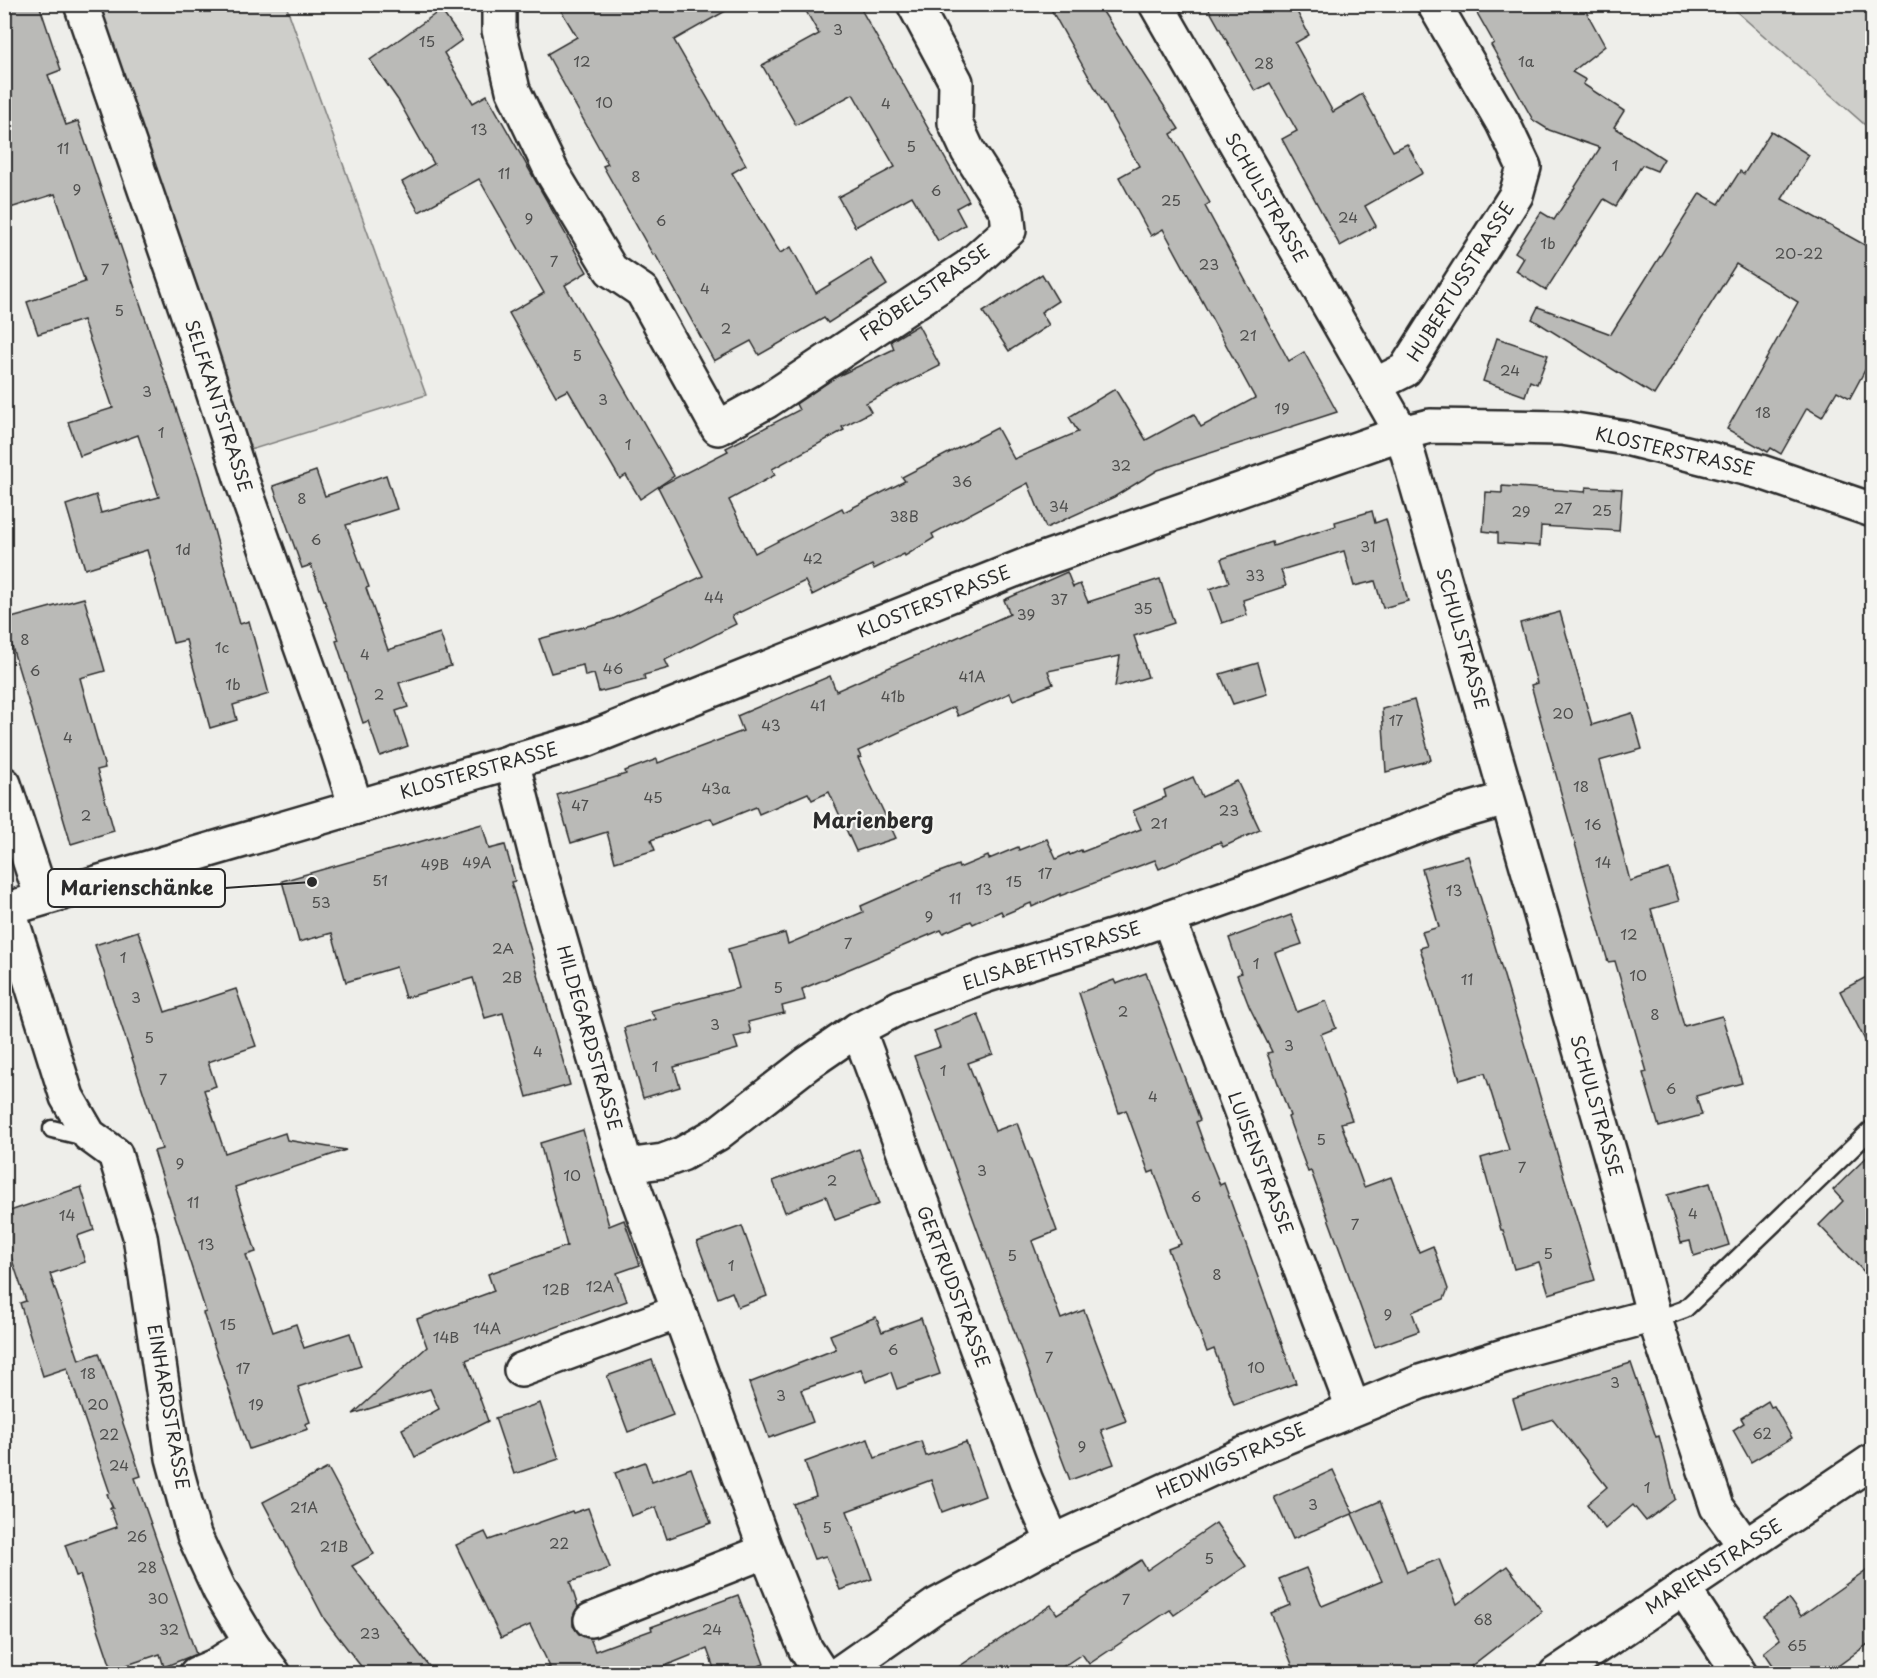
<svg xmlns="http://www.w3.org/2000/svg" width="1877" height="1678" viewBox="0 0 1877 1678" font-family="'Playpen Sans',sans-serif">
	<rect width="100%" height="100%" fill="#eeeeea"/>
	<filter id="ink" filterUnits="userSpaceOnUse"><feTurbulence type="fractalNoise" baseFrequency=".0167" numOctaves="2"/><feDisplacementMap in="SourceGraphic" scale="12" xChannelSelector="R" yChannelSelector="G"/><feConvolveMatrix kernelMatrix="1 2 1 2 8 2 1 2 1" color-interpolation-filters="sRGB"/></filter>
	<g filter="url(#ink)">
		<!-- green -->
		<g fill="#cececa" stroke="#7c7c7a" stroke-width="1.5">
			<path d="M94,5H286L426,395L247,451Z"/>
			<path d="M1729,5H1872V131Z"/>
		</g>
		<!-- building -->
		<g fill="#babab7" stroke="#2b2b2b" stroke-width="1.5">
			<path d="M18,4H39L61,70L48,75L66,125L78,121L199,476L240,624L249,621L269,694L233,705L237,720L210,728L186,640L173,643L147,550L85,569L66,505L96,495L101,513L159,497L138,435L80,456L68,422L113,408L83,320L38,334L27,302L85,282L55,194L4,210V9Z"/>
			<path d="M557,4H738L674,40L746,165L732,173L780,253L791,247L816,293L871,259L887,285L828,323L824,318L759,355L751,341L714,361L655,254L653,255L603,166L608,164L547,54L577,37Z"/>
			<path d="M802,4H858L969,201L956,208L965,225L938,241L912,196L855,227L838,197L895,167L853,94L796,125L762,65L819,34Z"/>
			<path d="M1048,4H1098L1179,129L1171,134L1210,203L1205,206L1289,361L1304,352L1337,412L1158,470L1114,497L1046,528L1028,483L932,534L934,538L905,556L904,554L874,569L872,565L812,595L805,581L732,616L736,624L665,660L669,668L644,675L645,680L599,692L594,674L585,676L583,665L551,673L539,639L613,619L703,576L658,487L728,451L726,448L799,410L796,404L836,377L894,349L891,341L918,325L940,366L866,403L871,412L842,427L844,430L772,469L775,475L729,500L755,553L842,508L844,512L905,481L902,477L997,428L1014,459L1078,432L1069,417L1115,389L1146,440L1194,414L1201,427L1255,398L1163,229L1151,236L1119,177L1139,166Z"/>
			<path d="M1206,4H1293L1309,35L1295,43L1333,112L1362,94L1393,151L1407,144L1423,173L1365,206L1376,226L1340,246L1282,139L1297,131L1270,83L1255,91Z"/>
			<path d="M1472,4H1582L1605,46L1572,72L1586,80L1583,84L1624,111L1614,127L1664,159L1657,171L1642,165L1616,206L1604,199L1546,290L1516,271L1524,258L1515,252L1541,212L1554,220L1600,148L1549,130L1533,120L1491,45L1494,43Z"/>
			<path d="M441,10L462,40L444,53L473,103L487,95L587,272L565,285L674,476L640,499L626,475L620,479L568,390L556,396L509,313L544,293L479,179L419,212L402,182L434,164L398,100L370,60Z"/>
			<path d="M1771,131L1809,155L1782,199L1872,249V357L1850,398L1837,391L1822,417L1807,408L1781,454L1771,448L1768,452L1727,429L1798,302L1736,264L1654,395L1532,319L1538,307L1611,334L1700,193L1719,204L1740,171L1744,174Z"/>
			<path d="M1042,274L1058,301L1041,312L1049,325L1009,351L983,312Z"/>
			<path d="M1497,338L1548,355L1537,384L1530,381L1525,396L1483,381Z"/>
			<path d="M316,471L325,496L386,475L397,509L346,525L369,587L366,588L388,650L440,633L451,666L399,683L408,707L396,711L408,746L380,756L368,721L363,723L336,641L339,640L311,565L302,568L273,486Z"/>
			<path d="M1502,486L1585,492L1586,487L1622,489L1619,531L1541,526L1540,546L1498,543V533L1483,531L1486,492L1502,493Z"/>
			<path d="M1372,511L1375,523L1386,519L1408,601L1383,608L1375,581L1354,586L1344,551L1281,570L1286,586L1243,600L1247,615L1222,623L1210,589L1229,582L1221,559L1272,542L1273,546L1336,526L1335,522Z"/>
			<path d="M1067,572L1073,587L1080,584L1088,602L1160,579L1174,623L1134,636L1148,677L1115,687L1120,656L1048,671L1053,684L1013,700L1010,693L958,716L954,707L858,751L861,757L858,758L896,838L856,851L829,792L812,800L808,793L759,814L756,807L714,824L711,818L651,840L655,850L615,862L607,832L571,843L557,795L626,774L625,771L657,759L658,763L743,731L737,716L830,676L836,691L1010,614L1004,600Z"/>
			<path d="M84,598L105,671L80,678L105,768L97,770L114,831L71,844L4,620Z"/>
			<path d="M1560,612L1592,725L1632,713L1642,749L1599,761L1630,881L1669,869L1679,901L1651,909L1684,1026L1722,1016L1742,1083L1696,1096L1702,1115L1659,1127L1643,1073L1647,1072L1615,961L1608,962L1531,685L1537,683L1520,623Z"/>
			<path d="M1258,663L1267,694L1233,704L1220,674Z"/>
			<path d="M1414,700L1431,760L1386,772L1382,709Z"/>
			<path d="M1193,777L1202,797L1237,781L1260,830L1223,847L1220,842L1159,869L1155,860L1060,896V894L1032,907L1031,903L1003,915L1001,911L973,924L971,921L943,933L941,930L802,989L805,1000L782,1006L784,1013L748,1022L751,1033L734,1037L738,1049L674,1067L680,1087L643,1098L624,1028L656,1019L650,1011L739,988L728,949L785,933L788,944L863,912L861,906L929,876L958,865L959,868L988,856L989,859L1018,847L1019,850L1047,839L1056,859L1069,853L1070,855L1081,850L1082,852L1141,829L1133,811L1166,797L1164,790Z"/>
			<path d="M482,824L489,849L505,845L515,881L511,882L570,1085L527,1097L503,1013L485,1018L473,978L405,998L396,967L346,982L332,933L299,942L282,881Z"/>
			<path d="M1468,856L1595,1280L1549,1294L1539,1262L1514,1269L1503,1230H1501L1481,1158L1509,1150L1485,1073L1460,1080L1420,948L1427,946L1422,932L1439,927L1422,869Z"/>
			<path d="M1291,915L1302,944L1275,953L1297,1012L1326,1001L1336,1028L1321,1034L1352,1120L1341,1123L1364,1187L1391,1177L1419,1252L1433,1246L1448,1289L1444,1299L1412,1312L1419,1331L1375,1347L1311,1171L1308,1172L1288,1117L1290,1116L1267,1053L1272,1052L1249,1006L1237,975L1241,973L1229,938Z"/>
			<path d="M138,931L165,1012L236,989L256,1046L208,1062L216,1086L204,1090L225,1153L285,1133L287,1140L346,1150L235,1187L256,1252L246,1255L273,1332L296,1324L304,1348L350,1333L361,1366L298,1387L310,1422L305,1424L308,1429L249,1449L203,1313L206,1312L154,1151L162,1149L95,945Z"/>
			<path d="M1146,973L1200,1120L1196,1122L1206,1150L1220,1185L1224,1183L1296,1383L1234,1405L1214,1349L1207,1352L1168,1249L1181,1244L1154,1171L1149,1173L1126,1110L1119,1113L1079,993L1114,980L1116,984Z"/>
			<path d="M1872,974V1054L1840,991Z"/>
			<path d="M978,1014L993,1054L968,1063L995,1131L1017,1123L1057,1231L1032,1241L1061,1319L1084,1310L1126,1421L1101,1430L1114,1464L1070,1480L1036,1391L914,1056L940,1047L934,1031Z"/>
			<path d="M583,1130L609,1226L624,1220L640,1265L617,1273L627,1301L466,1360L488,1421L415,1457L402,1429L439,1409L430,1389L353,1414L427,1347L417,1319L494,1291L488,1274L567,1246L540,1143Z"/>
			<path d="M859,1149L879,1204L835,1220L826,1196L785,1212L773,1181Z"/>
			<path d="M1872,1152V1280L1819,1225L1843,1201L1833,1190Z"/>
			<path d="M1710,1183L1729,1245L1694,1256L1690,1241L1681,1243L1667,1195Z"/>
			<path d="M81,1187L94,1230L77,1236L85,1262L50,1274L79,1360L99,1353L141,1476L135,1478L196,1654L164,1667L160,1654L112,1670L80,1575L76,1576L65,1545L117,1527L110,1508H113L107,1494L110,1493L67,1368L43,1376L20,1303L26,1301L4,1236V1213Z"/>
			<path d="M742,1226L767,1296L738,1307L732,1292L718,1298L697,1242Z"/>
			<path d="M876,1317L882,1332L921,1318L940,1374L897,1389L891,1372L866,1382L861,1369L801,1390L813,1422L769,1438L749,1383L836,1349L830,1335Z"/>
			<path d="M652,1360L673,1415L628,1432L607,1376Z"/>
			<path d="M1631,1363L1656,1437L1659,1436L1675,1499L1646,1521L1633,1505L1605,1529L1587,1504L1607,1487L1553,1419L1522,1429L1513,1399Z"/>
			<path d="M1768,1401L1771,1407L1774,1406L1792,1438L1751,1462L1733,1430L1744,1423L1741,1418Z"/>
			<path d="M540,1403L559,1459L514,1474L495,1418Z"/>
			<path d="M868,1439L875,1458L921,1441L926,1456L966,1442L985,1496L942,1512L931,1480L847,1511L872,1579L840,1590L826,1556L814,1559L793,1504L816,1496L805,1462Z"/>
			<path d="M645,1462L652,1482L691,1468L711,1523L667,1539L656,1507L631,1516L615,1473Z"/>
			<path d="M328,1468L374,1554L352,1566L435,1674H367L325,1620L263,1502Z"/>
			<path d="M1333,1470L1353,1513L1380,1501L1407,1572L1439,1559L1457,1604L1507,1566L1542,1611L1461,1674H1296L1271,1613L1290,1605L1279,1579L1306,1568L1322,1606L1382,1581L1352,1514L1293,1539L1274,1497Z"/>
			<path d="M588,1508L610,1568L570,1582L578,1607L573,1617V1626L580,1635L590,1638L595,1651L652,1630L651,1627L738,1595L764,1664L738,1674H716L707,1649L645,1674H542L541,1670L550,1667L530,1625L501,1638L456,1545L485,1532L489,1540L572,1511L573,1513Z"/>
			<path d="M1216,1523L1246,1566L1174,1615L1170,1610L1089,1664L1082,1654L1052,1674H948L1051,1605L1057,1614L1141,1560L1147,1570Z"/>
			<path d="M1872,1566V1641L1827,1674H1779L1764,1652L1780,1639L1764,1616L1789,1599L1801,1616Z"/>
		</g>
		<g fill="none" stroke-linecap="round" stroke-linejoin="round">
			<!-- service casing -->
			<g stroke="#2b2b2b" stroke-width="21">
				<g id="service">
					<path d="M52,1129L81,1136L89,1135"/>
					<path d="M1655,1320L1685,1309L1872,1129"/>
				</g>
			</g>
			<!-- minor casing -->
			<g stroke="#2b2b2b" stroke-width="38">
				<g id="minor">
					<path d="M81,4L190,320L241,478L338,751L356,807"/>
					<path d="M499,4V30L513,90L552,172L611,270L642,291L718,428L767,401L968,267L1009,230L1007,212L968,151L955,123L956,82L914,4"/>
					<path d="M1156,4L1402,433L1611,1157L1655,1320L1717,1507L1745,1546"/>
					<path d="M1375,385L1405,370L1516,195L1524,167L1503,123L1434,4"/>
					<path d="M512,761L539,867L626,1166L766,1551L805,1648L822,1674"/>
					<path d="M4,784L42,898"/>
					<path d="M8,908L67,1097L89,1135L115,1154L140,1236L173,1458L194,1535L220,1591L251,1643L274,1674"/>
					<path d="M4,910L586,740L1029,564L1402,433L1430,426L1562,428L1626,438L1761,472L1872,510"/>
					<path d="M1168,918L1353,1408"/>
					<path d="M858,1029L1026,1481L1053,1542"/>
					<path d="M626,1166L663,1161L682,1154L717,1134L807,1064L858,1029L900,1007L987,975L1131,931L1262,885L1447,816L1506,799"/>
					<path d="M521,1370L678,1312"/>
					<path d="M1683,1588L1740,1674"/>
					<path d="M591,1620L766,1551"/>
					<path d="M196,1674L215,1666L251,1643"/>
					<path d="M838,1674L935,1606L1053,1542L1244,1454L1420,1382L1523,1350L1654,1315"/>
				</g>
			</g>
			<!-- secondary casing -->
			<g stroke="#2b2b2b" stroke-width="38">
				<path id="secondary" d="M1556,1674L1872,1461"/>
			</g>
			<!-- service -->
			<use href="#service" stroke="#f6f6f2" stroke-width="16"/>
			<!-- minor -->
			<use href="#minor" stroke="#f6f6f2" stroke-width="33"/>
			<!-- secondary -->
			<use href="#secondary" stroke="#f6f6f2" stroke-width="33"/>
		</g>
	</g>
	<g text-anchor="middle" stroke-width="4.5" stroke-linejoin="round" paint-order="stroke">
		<!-- number labels -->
		<g font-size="15" fill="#4f4f4e">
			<text x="838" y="35">3</text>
			<text x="427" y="47">15</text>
			<text x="582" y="67">12</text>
			<text x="1526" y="67">1a</text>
			<text x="1264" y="69">28</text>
			<text x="604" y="108">10</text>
			<text x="886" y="109">4</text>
			<text x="479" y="135">13</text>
			<text x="911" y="152">5</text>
			<text x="63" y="154">11</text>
			<text x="1615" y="171">1</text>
			<text x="504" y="179">11</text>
			<text x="636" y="182">8</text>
			<text x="77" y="195">9</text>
			<text x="936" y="196">6</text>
			<text x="1171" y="206">25</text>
			<text x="1348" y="223">24</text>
			<text x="529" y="224">9</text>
			<text x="661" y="226">6</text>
			<text x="1548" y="249">1b</text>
			<text x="1799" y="259">20-22</text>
			<text x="554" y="267">7</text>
			<text x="1209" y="270">23</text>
			<text x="105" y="275">7</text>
			<text x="705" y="294">4</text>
			<text x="119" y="316">5</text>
			<text x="726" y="334">2</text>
			<text x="1248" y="341">21</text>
			<text x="577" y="361">5</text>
			<text x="1510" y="376">24</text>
			<text x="147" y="397">3</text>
			<text x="603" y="405">3</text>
			<text x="1282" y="414">19</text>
			<text x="1763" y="418">18</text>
			<text x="161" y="438">1</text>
			<text x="628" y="450">1</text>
			<text x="1121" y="471">32</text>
			<text x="962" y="487">36</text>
			<text x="302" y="504">8</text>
			<text x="1059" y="512">34</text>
			<text x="1563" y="514">27</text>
			<text x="1602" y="516">25</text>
			<text x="1521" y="517">29</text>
			<text x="904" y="522">38B</text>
			<text x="316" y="545">6</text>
			<text x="1368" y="552">31</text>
			<text x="183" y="555">1d</text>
			<text x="813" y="564">42</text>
			<text x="1255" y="581">33</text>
			<text x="714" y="603">44</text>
			<text x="1059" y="605">37</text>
			<text x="1143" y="614">35</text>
			<text x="1026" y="620">39</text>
			<text x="25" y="645">8</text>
			<text x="222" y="653">1c</text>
			<text x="365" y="660">4</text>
			<text x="613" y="674">46</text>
			<text x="35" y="676">6</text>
			<text x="972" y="682">41A</text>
			<text x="233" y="690">1b</text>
			<text x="379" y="700">2</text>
			<text x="893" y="702">41b</text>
			<text x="818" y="711">41</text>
			<text x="1563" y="719">20</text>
			<text x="1396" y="726">17</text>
			<text x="771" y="731">43</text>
			<text x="68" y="743">4</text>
			<text x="1581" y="792">18</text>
			<text x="716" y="794">43a</text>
			<text x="653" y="803">45</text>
			<text x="580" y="811">47</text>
			<text x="1229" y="816">23</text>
			<text x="86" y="821">2</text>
			<text x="1159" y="829">21</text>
			<text x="1593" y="830">16</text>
			<text x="477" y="868">49A</text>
			<text x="1603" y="868">14</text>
			<text x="435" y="870">49B</text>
			<text x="1045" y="879">17</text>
			<text x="380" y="886">51</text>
			<text x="1014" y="887">15</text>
			<text x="984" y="895">13</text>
			<text x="1454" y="896">13</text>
			<text x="955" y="904">11</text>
			<text x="321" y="908">53</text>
			<text x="929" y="922">9</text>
			<text x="1629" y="940">12</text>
			<text x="848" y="949">7</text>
			<text x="503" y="954">2A</text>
			<text x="123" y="963">1</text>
			<text x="1256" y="969">1</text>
			<text x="1638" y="981">10</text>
			<text x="512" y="983">2B</text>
			<text x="1467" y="985">11</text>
			<text x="778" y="993">5</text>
			<text x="136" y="1003">3</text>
			<text x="1123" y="1017">2</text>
			<text x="1655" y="1020">8</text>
			<text x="715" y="1030">3</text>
			<text x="149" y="1043">5</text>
			<text x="1289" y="1051">3</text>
			<text x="538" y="1057">4</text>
			<text x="655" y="1072">1</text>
			<text x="943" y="1076">1</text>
			<text x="163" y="1085">7</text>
			<text x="1671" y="1094">6</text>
			<text x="1153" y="1102">4</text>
			<text x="1321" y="1145">5</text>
			<text x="180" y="1169">9</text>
			<text x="1522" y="1173">7</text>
			<text x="982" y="1176">3</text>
			<text x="572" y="1181">10</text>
			<text x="832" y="1186">2</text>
			<text x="1196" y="1202">6</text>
			<text x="193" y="1208">11</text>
			<text x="1693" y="1219">4</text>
			<text x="67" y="1221">14</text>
			<text x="1355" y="1230">7</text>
			<text x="206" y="1250">13</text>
			<text x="1548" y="1259">5</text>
			<text x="1012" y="1261">5</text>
			<text x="731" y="1271">1</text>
			<text x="1217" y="1280">8</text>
			<text x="600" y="1292">12A</text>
			<text x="556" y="1295">12B</text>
			<text x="1388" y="1320">9</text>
			<text x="228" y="1330">15</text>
			<text x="487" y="1334">14A</text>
			<text x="446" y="1343">14B</text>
			<text x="893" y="1355">6</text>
			<text x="1049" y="1363">7</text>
			<text x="1256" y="1373">10</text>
			<text x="243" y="1374">17</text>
			<text x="88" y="1379">18</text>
			<text x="1615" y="1388">3</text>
			<text x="781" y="1401">3</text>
			<text x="98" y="1410">20</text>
			<text x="256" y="1410">19</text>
			<text x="1762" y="1439">62</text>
			<text x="109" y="1440">22</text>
			<text x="1082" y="1452">9</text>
			<text x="119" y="1471">24</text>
			<text x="1647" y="1493">1</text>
			<text x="1313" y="1510">3</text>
			<text x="304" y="1513">21A</text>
			<text x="827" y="1533">5</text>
			<text x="137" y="1542">26</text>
			<text x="559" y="1549">22</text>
			<text x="334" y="1552">21B</text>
			<text x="1209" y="1564">5</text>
			<text x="147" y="1573">28</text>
			<text x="158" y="1604">30</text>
			<text x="1126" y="1605">7</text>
			<text x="1483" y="1625">68</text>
			<text x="169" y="1635">32</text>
			<text x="712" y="1635">24</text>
			<text x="370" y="1639">23</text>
			<text x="1797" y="1651">65</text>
		</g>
		<!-- street labels -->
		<g font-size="18" fill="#2b2b2b" stroke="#f6f6f2">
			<text transform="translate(1266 198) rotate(60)" y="6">SCHULSTRASSE</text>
			<text transform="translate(1461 282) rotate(-58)" y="6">HUBERTUSSTRASSE</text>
			<text transform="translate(925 293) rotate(-35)" y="6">FRÖBELSTRASSE</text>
			<text transform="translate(218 406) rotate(72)" y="6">SELFKANTSTRASSE</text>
			<text transform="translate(1675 452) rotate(13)" y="6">KLOSTERSTRASSE</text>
			<text transform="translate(934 602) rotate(-22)" y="6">KLOSTERSTRASSE</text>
			<text transform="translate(1462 639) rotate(74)" y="6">SCHULSTRASSE</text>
			<text transform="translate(479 771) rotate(-16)" y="6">KLOSTERSTRASSE</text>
			<text transform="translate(1052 956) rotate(-18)" y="6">ELISABETHSTRASSE</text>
			<text transform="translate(589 1038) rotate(74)" y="6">HILDEGARDSTRASSE</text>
			<text transform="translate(1596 1106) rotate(74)" y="6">SCHULSTRASSE</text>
			<text transform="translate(1260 1163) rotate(69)" y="6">LUISENSTRASSE</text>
			<text transform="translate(953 1287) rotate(69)" y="6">GERTRUDSTRASSE</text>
			<text transform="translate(168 1407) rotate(80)" y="6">EINHARDSTRASSE</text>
			<text transform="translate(1231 1461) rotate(-24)" y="6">HEDWIGSTRASSE</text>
			<text transform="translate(1714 1567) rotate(-33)" y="6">MARIENSTRASSE</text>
		</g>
		<!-- quarter labels -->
		<g font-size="21" font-weight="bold" fill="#2b2b2b" stroke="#f6f6f2">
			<text x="873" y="828">Marienberg</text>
		</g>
	</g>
	<!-- callouts -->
	<path fill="none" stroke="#2b2b2b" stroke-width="2" d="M312 882L225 888"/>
	<circle fill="#2b2b2b" stroke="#f6f6f2" stroke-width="2" cx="312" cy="882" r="6"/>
	<rect fill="#f6f6f2" stroke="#2b2b2b" stroke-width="2" x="48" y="869" width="177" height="38" rx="6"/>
	<g font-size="20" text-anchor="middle" font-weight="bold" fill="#2b2b2b">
		<text x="137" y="895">Marienschänke</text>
	</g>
	<!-- margin -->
	<rect width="1877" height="1678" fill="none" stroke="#f6f6f2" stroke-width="24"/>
	<rect x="12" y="12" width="1853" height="1654" fill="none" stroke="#2b2b2b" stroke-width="2" filter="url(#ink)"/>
</svg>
